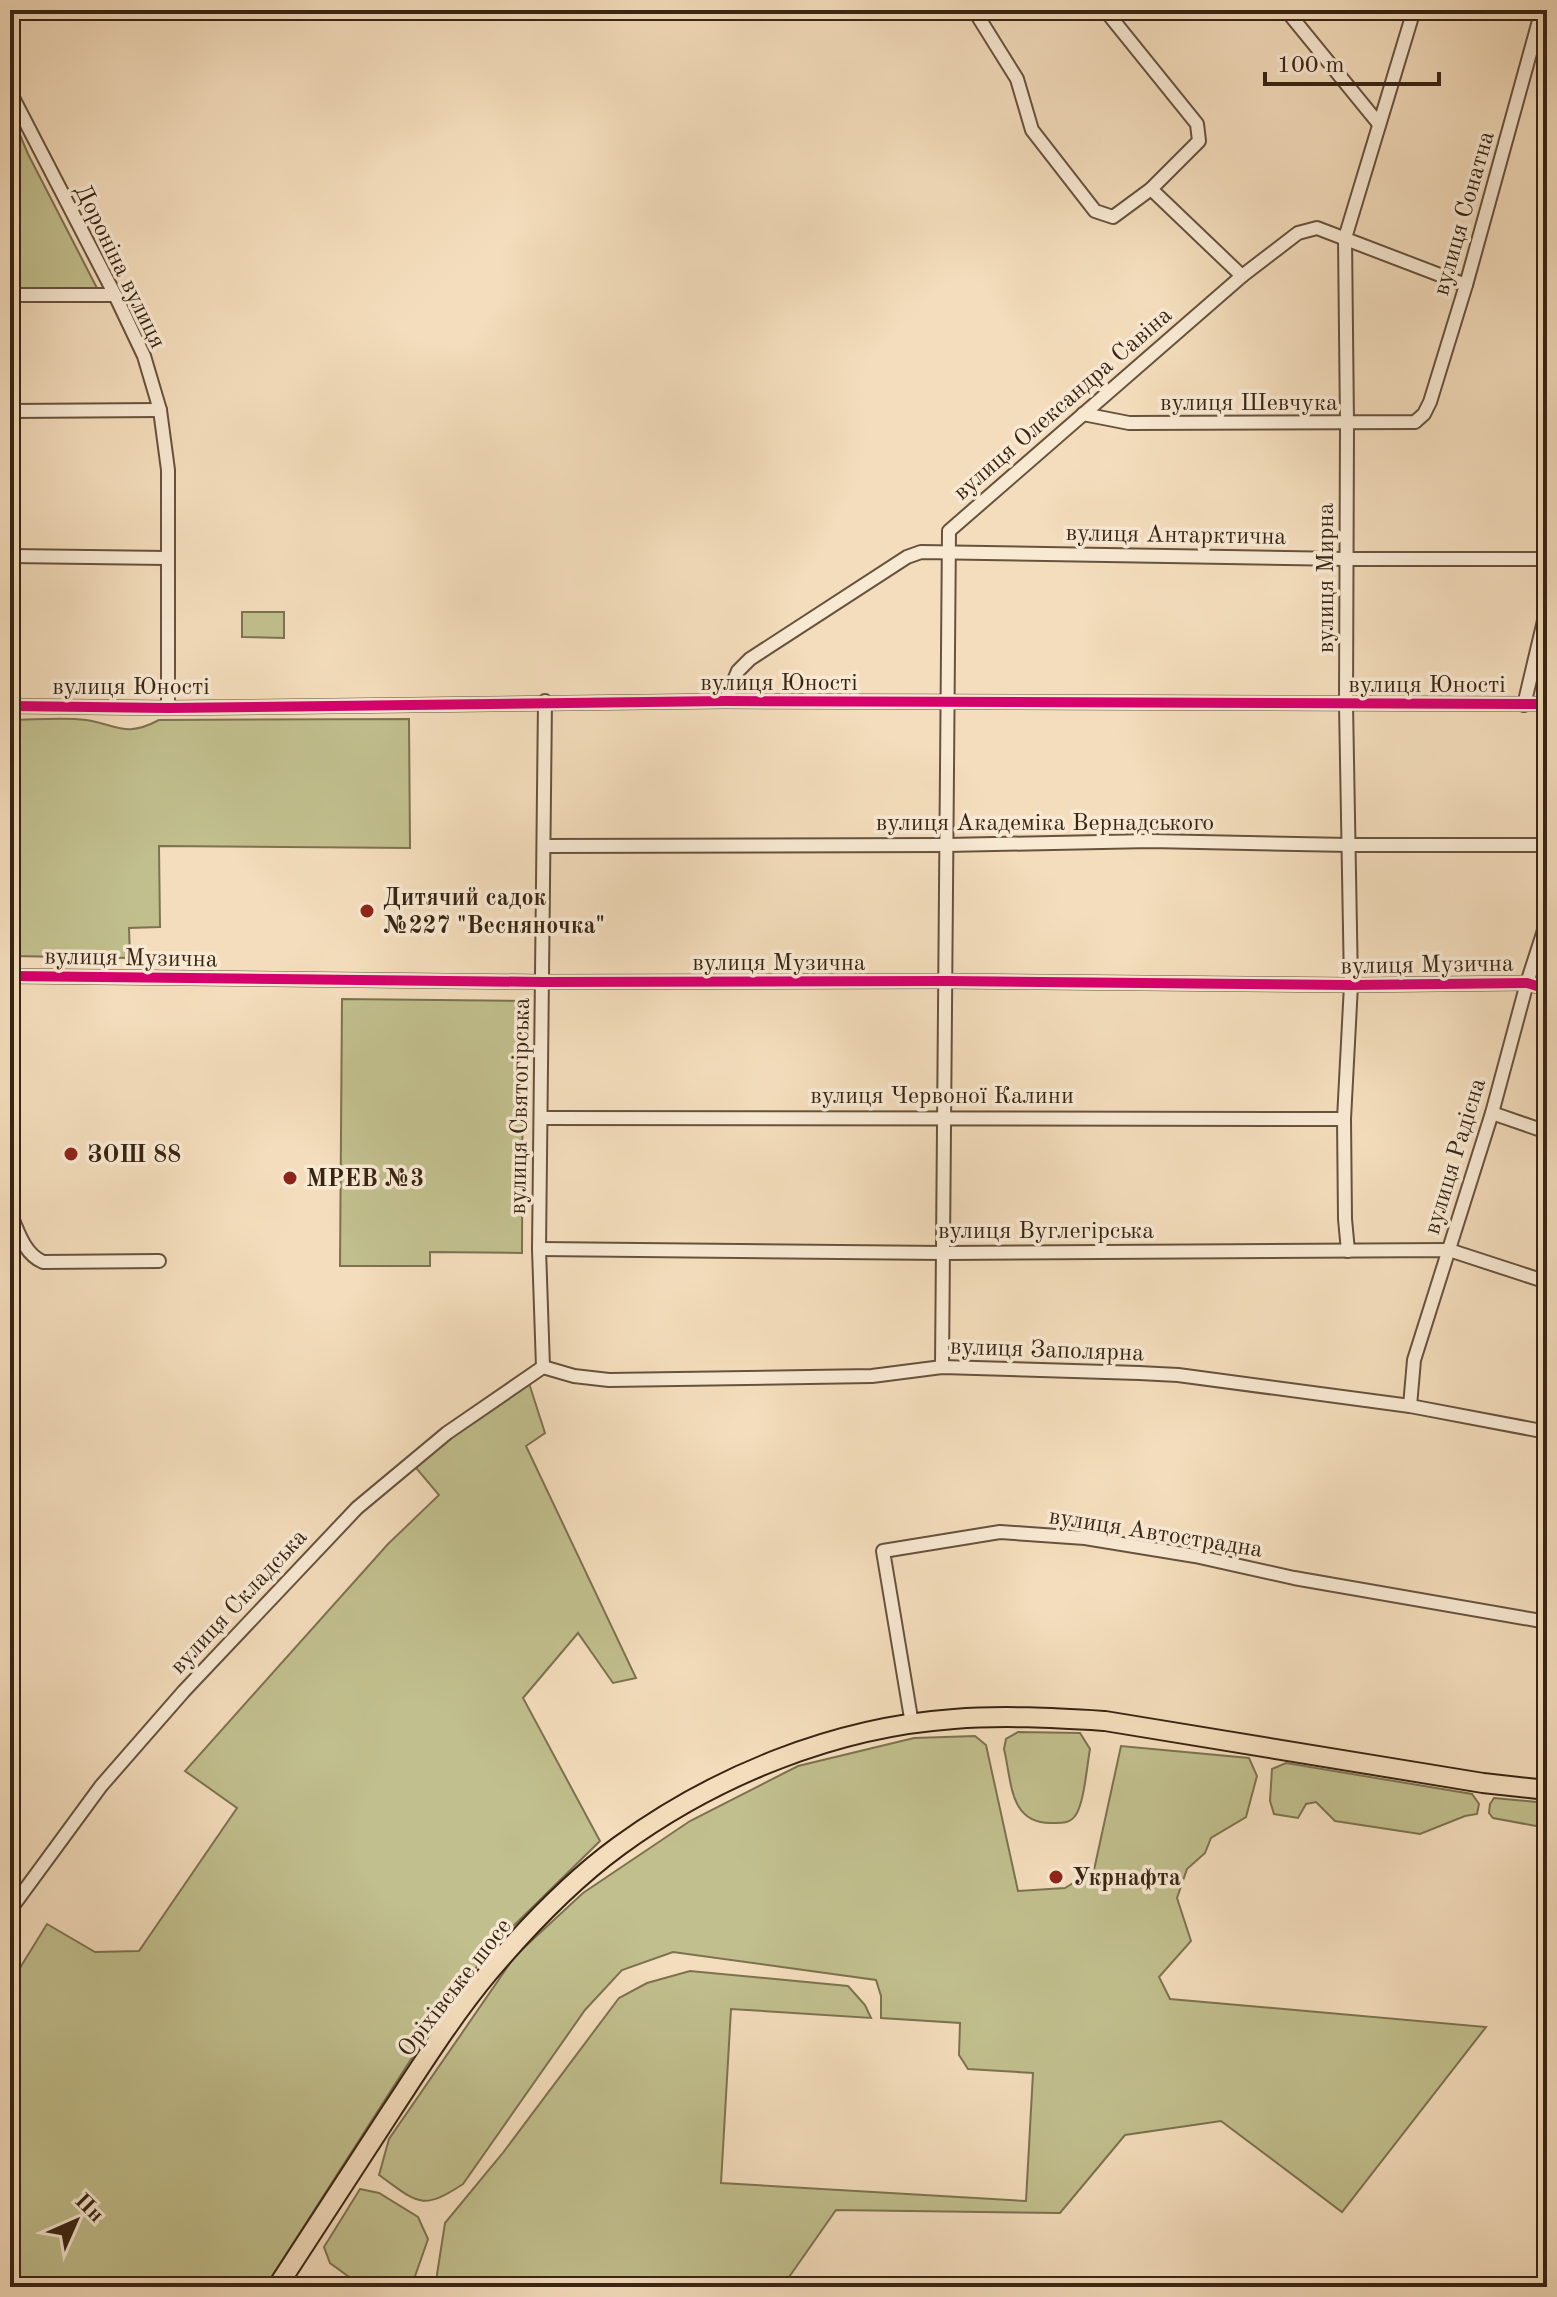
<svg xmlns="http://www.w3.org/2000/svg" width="1557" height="2297" viewBox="0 0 1557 2297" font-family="'Old Standard TT',serif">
	<rect width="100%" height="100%" fill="#f4ddbc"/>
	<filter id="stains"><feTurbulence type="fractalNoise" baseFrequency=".0025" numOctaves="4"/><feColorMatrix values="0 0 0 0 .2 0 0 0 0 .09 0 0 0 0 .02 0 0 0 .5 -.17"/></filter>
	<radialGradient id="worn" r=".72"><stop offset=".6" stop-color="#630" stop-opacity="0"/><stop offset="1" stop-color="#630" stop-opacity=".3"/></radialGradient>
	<!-- green -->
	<g fill="#c1bf8d" stroke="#7c7250" stroke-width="2">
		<path d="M10,111L28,154L98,290L10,291Z"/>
		<path d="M242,612H284V638L242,637Z"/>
		<path d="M409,719L410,848L159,846L160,927L129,928L130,958L10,956V720C34,720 62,717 86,720C118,725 125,738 159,720Z"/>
		<path d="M342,999L523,1001L522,1253L430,1252V1266H340Z"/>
		<path d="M527,1377L545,1433L526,1446L636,1678L613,1683L578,1633L523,1698L600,1841L499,1940L449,2000L265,2287H10V1984L47,1924L95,1952L139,1951L237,1808L185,1771L388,1544L439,1495L411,1462Z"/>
		<path d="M1018,1732L1080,1733L1090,1749C1087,1765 1084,1805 1075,1816C1069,1824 1060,1823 1052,1823C1009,1824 1012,1782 1004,1749L1006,1739Z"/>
		<path d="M975,1736L986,1745L1018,1891L1065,1888L1094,1870L1121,1746L1249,1758L1257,1776L1246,1817L1211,1838L1205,1853L1187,1869L1177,1898L1191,1941L1159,1977L1170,1999L1486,2027L1342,2212L1221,2121L1125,2135L1060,2213L836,2210L782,2287H429L436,2281L445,2223L502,2154L619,1998L647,1983L690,1971L848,1986L865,2005L871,2018L731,2009L721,2183L1026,2201L1033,2073L968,2069L959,2055L960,2023L881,2018V1996L876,1980L673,1952L622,1970L585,2010L463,2184C421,2212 417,2202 379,2175L389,2139L515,1956L583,1893L690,1821L798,1766L914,1738Z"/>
		<path d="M1286,1763L1472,1794L1479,1804L1477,1814L1465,1816L1420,1834L1335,1821L1316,1802L1306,1804L1298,1818L1274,1814L1270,1801L1272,1769Z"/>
		<path d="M1494,1798L1547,1803V1828L1493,1818L1489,1813L1490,1804Z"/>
		<path d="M360,2189L379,2193L418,2217L428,2239L413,2282L408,2287H363L330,2263L324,2247Z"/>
	</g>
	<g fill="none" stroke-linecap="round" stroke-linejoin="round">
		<!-- minor casing -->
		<g stroke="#67523d" stroke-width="16">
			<g id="minor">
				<path d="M974,10L1017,79L1032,130L1095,211L1113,217L1151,189L1199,141L1197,124L1105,10"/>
				<path d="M1286,10L1379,124"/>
				<path d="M10,92L115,295L144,356L160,410L168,470V708"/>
				<path d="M1151,189L1242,276"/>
				<path d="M10,295H115"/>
				<path d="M10,411L160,410"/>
				<path d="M1083,414L1129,423L1415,422L1424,414L1430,402L1466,285L1542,10"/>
				<path d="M10,556L167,558"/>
				<path d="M725,701L738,671L750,659L907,557L921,552L1346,559H1547"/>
				<path d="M1524,705L1547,608"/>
				<path d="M10,706L168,708L725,701L1547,704"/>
				<path d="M544,846L947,845L1151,841L1350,845H1547"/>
				<path d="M10,976L542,982L947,981L1351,985L1527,983L1547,989"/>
				<path d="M1492,1113L1547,1132"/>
				<path d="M541,1118L1344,1119"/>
				<path d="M10,1213C18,1231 24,1254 43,1262L159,1261"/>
				<path d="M539,1249L944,1253L1449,1250L1547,1282"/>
				<path d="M1348,1251L1345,1219L1344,1119L1351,985L1346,704L1347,424L1345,238L1414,10"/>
				<path d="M543,1367L574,1376L609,1380L872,1376L942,1367L1139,1373L1178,1375L1410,1406L1547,1432"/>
				<path d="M543,1367L539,1249L545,701"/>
				<path d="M942,1367L949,531L1242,276L1298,233L1317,228L1466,285"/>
				<path d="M1410,1406L1414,1360L1492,1113L1527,983L1547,921"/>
				<path d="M912,1724L883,1551L1000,1532L1085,1538L1195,1556L1294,1578L1547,1622"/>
				<path d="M10,1910L101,1786L184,1691L357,1508L447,1433L543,1367"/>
			</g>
		</g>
		<!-- highway casing -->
		<g stroke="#382413" stroke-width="22">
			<path id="highway" d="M277,2287C315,2228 354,2169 392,2110C423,2063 453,2015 489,1972C528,1926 571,1881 619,1846C715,1776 835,1727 954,1719C1004,1715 1054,1718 1105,1721L1483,1783L1547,1790"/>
		</g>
		<!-- minor -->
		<use href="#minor" stroke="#f8e9d3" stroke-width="12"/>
		<!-- highway -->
		<use href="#highway" stroke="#f4ddbc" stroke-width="18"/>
		<!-- cycleway casing -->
		<g stroke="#f8e9d3" stroke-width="15">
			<g id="cycleway">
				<path d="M10,706L168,708L725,701L1547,704"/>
				<path d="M10,976L542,982L947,981L1351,985L1527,983L1547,989"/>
			</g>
		</g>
		<!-- cycleway -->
		<use href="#cycleway" stroke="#d6006c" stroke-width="10"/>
	</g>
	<!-- markers -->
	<g fill="#8f2418" stroke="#f8e9d3" stroke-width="3">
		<circle cx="367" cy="911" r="8"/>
		<circle cx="71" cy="1154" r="8"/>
		<circle cx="290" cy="1178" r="8"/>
		<circle cx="1056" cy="1877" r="8"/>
	</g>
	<g text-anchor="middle" stroke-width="7" stroke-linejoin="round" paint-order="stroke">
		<!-- street labels -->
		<g font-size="24" fill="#382413" stroke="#f8e9d3">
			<text transform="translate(1463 213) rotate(-74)" y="8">вулиця Сонатна</text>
			<text transform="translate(121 266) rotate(64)" y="8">Дороніна вулиця</text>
			<text x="1249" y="410">вулиця Шевчука</text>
			<text transform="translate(1062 403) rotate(-41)" y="8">вулиця Олександра Савіна</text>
			<text transform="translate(1176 534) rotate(1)" y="8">вулиця Антарктична</text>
			<text transform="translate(1325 578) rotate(-90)" y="8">вулиця Мирна</text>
			<text x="779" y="690">вулиця Юності</text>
			<text x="1427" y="692">вулиця Юності</text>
			<text x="131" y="694">вулиця Юності</text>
			<text x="1045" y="830">вулиця Академіка Вернадського</text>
			<text transform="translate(131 957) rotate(1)" y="8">вулиця Музична</text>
			<text x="779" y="970">вулиця Музична</text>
			<text transform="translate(1427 964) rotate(-1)" y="8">вулиця Музична</text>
			<text x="942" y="1103">вулиця Червоної Калини</text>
			<text transform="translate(519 1106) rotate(-89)" y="8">вулиця Святогірська</text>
			<text transform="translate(1454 1156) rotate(-73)" y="8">вулиця Радісна</text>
			<text x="1046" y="1238">вулиця Вуглегірська</text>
			<text transform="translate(1047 1349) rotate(2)" y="8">вулиця Заполярна</text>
			<text transform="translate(1156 1532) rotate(9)" y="8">вулиця Автострадна</text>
			<text transform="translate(238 1601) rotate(-47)" y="8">вулиця Складська</text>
			<text transform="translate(454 1987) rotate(-52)" y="8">Оріхівське шосе</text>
		</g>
		<!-- poi labels -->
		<g font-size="24" font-weight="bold" fill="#382413" stroke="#f8e9d3" text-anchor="start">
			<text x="383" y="905">Дитячий садок<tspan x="383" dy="28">№227 "Весняночка"</tspan></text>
			<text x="87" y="1162">ЗОШ 88</text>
			<text x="306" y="1186">МРЕВ №3</text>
			<text x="1072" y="1885">Укрнафта</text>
		</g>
	</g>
	<!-- margin -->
	<rect width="1557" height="2297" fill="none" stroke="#f4ddbc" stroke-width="40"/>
	<rect x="12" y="12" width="1533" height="2273" fill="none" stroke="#382413" stroke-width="4"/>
	<rect x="20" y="20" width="1517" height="2257" fill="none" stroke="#382413" stroke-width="2"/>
	<!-- north arrow -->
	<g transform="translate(76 2221) rotate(45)" stroke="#f8e9d3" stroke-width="6" paint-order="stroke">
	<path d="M0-6L14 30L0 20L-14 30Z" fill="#382413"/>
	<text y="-12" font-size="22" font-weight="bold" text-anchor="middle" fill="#382413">Пн</text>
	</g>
	<!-- scale -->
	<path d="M1265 72v12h174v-12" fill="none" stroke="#382413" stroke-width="4"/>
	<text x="1277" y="72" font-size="24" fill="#382413" stroke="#f8e9d3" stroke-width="6" paint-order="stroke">100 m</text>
	<rect width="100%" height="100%" filter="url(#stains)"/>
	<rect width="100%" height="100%" fill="url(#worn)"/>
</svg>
